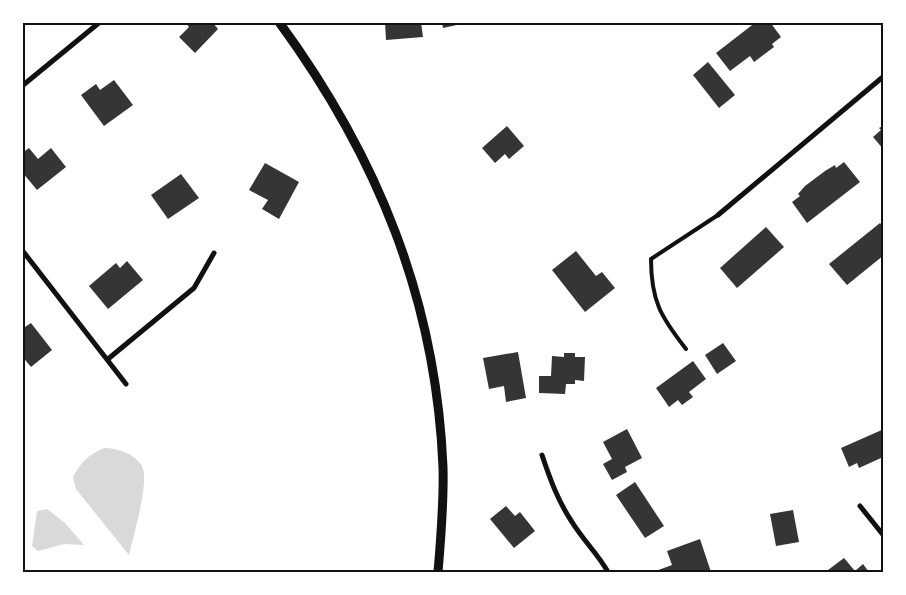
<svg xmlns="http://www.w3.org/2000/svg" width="906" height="595" viewBox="0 0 906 595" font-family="'PT Sans Narrow',sans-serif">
	<rect width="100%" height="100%" fill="#fff"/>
	<!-- water -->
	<g fill="#d9d9d9">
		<path d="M104,448C117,448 134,453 142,466C150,482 133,536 129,555L76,489L73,477C81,462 88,455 104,448Z"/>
		<path d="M47,509L65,523L84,545L64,544L38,551L32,546L37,511Z"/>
	</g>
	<!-- building -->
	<g fill="#353535">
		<path d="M185,22H212L218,29L195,53L179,37L189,27Z"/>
		<path d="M385,22H421L423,37L386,40Z"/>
		<path d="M442,22H466V23L443,28Z"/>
		<path d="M756,22H770L781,37L772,44L774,47L754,62L750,56L730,71L716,53Z"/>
		<path d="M708,62L735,95L719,108L693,75Z"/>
		<path d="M114,80L133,105L104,126L81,95L96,84L100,90Z"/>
		<path d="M884,125V150L873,137L881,130L879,128Z"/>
		<path d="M507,126L524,146L509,159L505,154L495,163L482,148Z"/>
		<path d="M29,148L38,159L51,148L66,167L37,190L22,172V153Z"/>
		<path d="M844,162L860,182L807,223L792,202L800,196L798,194L805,186L825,171L835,165L836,168Z"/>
		<path d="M265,163L299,182L279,219L262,209L268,200L249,190Z"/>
		<path d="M181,174L199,198L168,219L151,195Z"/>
		<path d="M880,223L884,228V255L847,285L829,264Z"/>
		<path d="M766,227L784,247L737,288L720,268Z"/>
		<path d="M576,251L596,276L602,272L615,288L585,312L552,270Z"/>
		<path d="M127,261L143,280L108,309L89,286L116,263L120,268Z"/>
		<path d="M31,323L52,350L31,367L22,356V329Z"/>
		<path d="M723,343L736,361L717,374L705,355Z"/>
		<path d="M518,352L526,398L506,402L504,386L489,389L483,358Z"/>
		<path d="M564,353H575V357H585L584,381L575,380V384H566L565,394L539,393V376H551L552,356L564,357Z"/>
		<path d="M693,361L706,379L689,392L693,397L682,405L678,400L669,407L656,388Z"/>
		<path d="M627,429L642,458L625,467L627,472L612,480L603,464L612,459L603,442Z"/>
		<path d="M884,429V455L881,458L859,468L857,463L849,467L841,448Z"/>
		<path d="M635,482L664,526L645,538L616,495Z"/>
		<path d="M506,506L515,516L520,512L535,531L514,548L490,519Z"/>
		<path d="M793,510L799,542L776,546L770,514Z"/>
		<path d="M700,539L711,572H653L672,565L667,551Z"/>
		<path d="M844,558L855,571L863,564L869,572H830L828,570Z"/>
	</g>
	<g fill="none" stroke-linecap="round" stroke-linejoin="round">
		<!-- service -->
		<path stroke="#111" stroke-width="4" d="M686,349C661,317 651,301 651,259L718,215"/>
		<!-- minor -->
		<g stroke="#111" stroke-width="5">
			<path d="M22,86L100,22"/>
			<path d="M718,215L884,76"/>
			<path d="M22,250L126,384"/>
			<path d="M108,359L194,288L214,253"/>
			<path d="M542,455C550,479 558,501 572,522C583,540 598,554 608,572"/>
			<path d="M860,506L884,536"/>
		</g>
		<!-- tertiary -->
		<path stroke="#111" stroke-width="9" d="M279,22C377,156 436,299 443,467C444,502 441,537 438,572"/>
	</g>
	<!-- border -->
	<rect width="906" height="595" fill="none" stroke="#ffffff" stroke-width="48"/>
	<rect x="24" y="24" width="858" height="547" fill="none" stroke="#111" stroke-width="2"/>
</svg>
